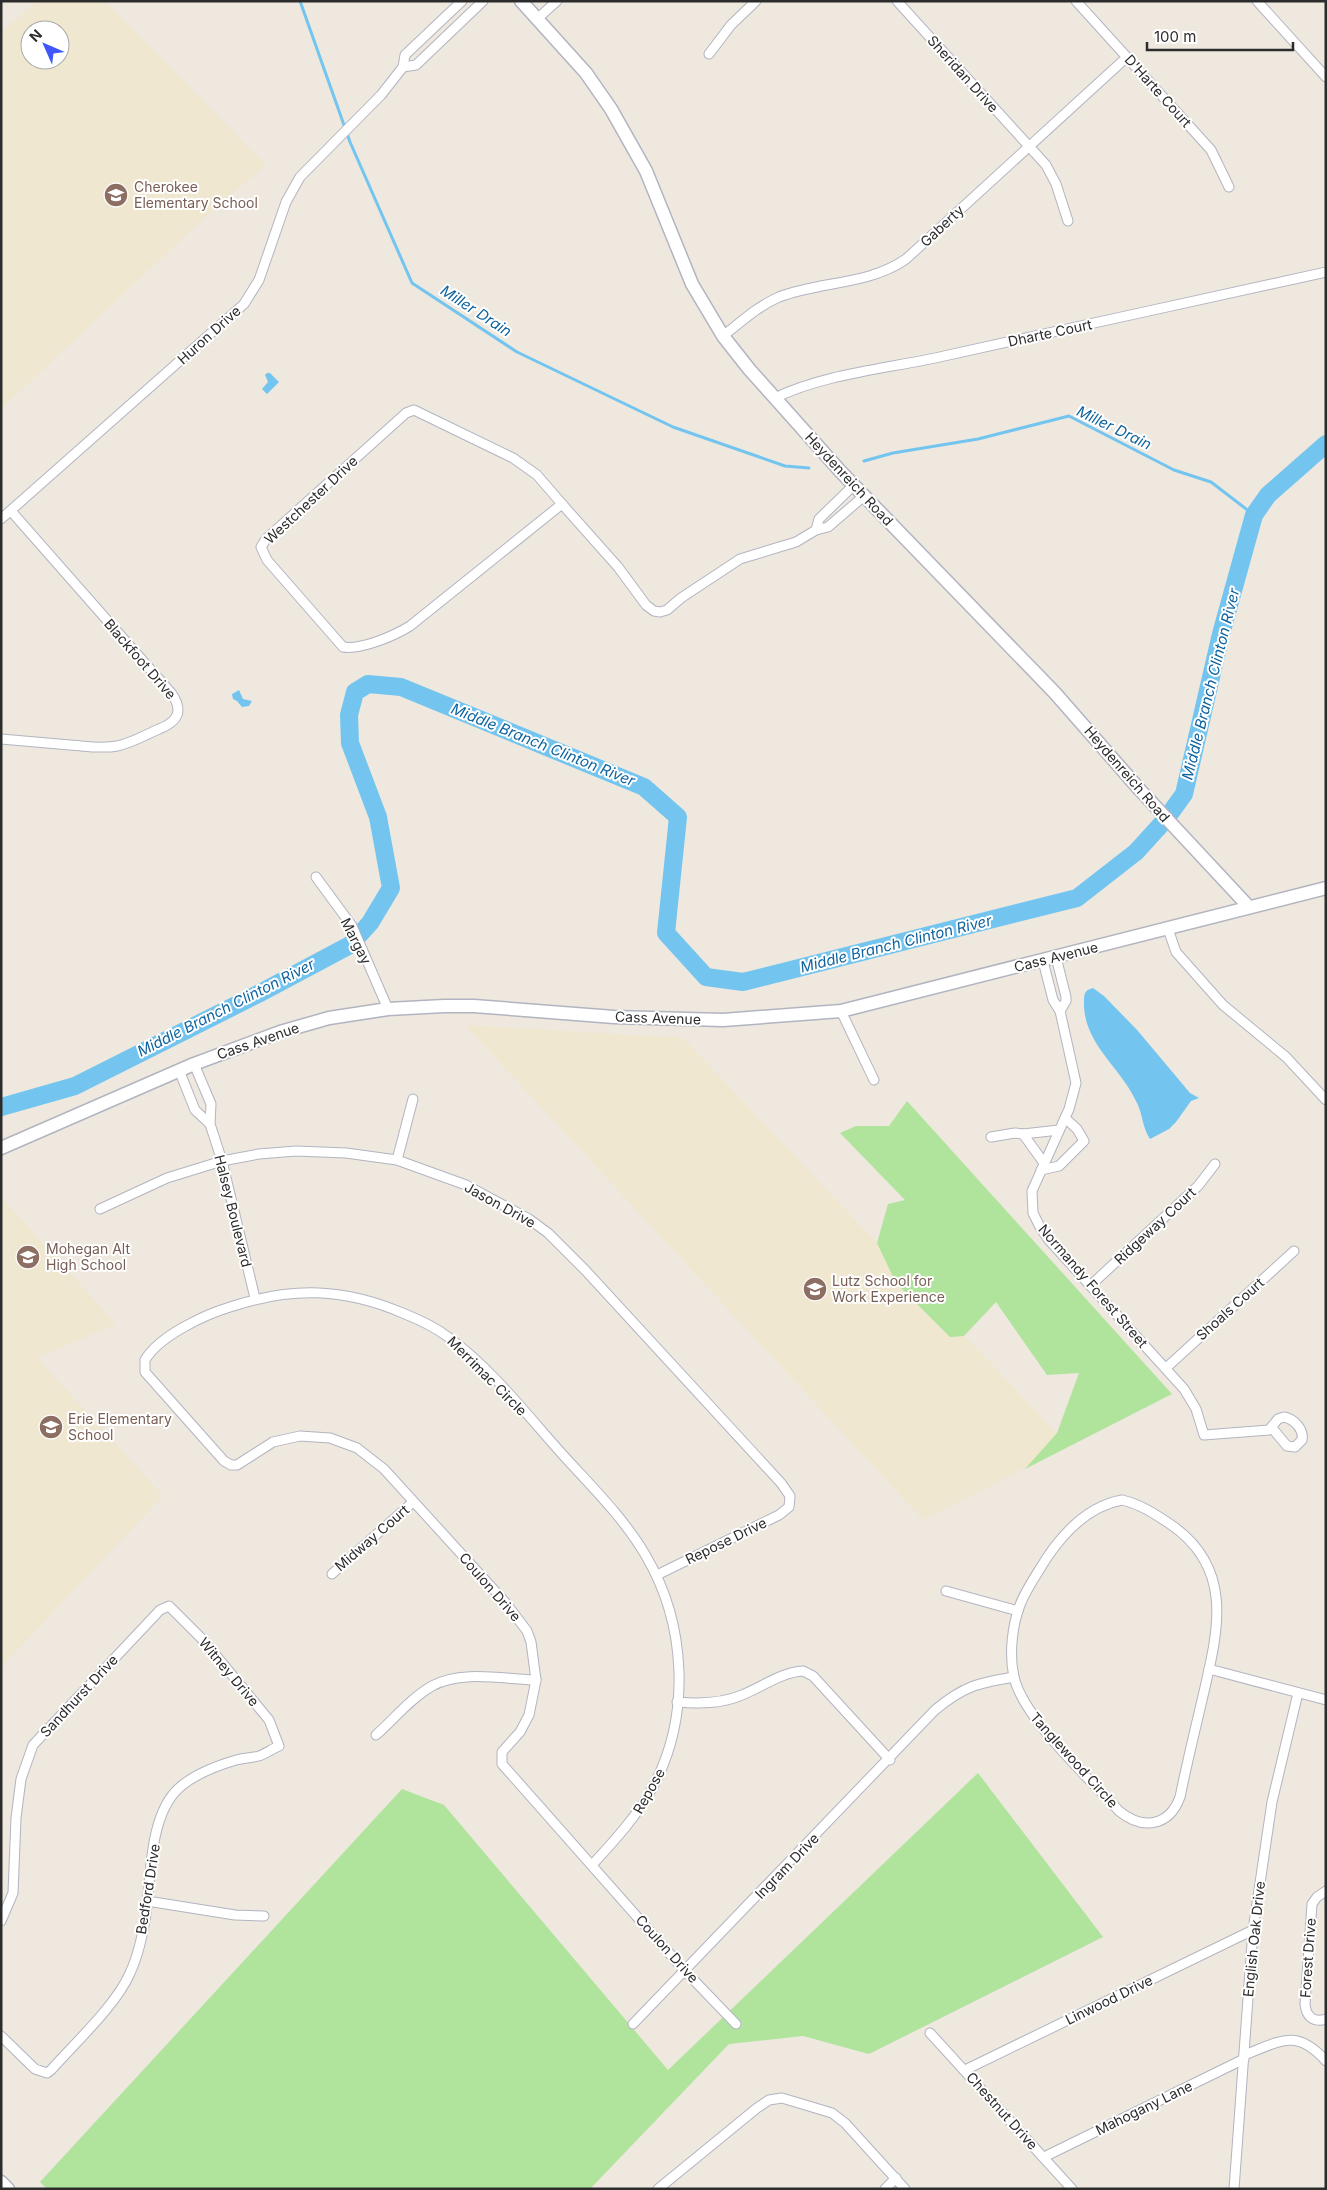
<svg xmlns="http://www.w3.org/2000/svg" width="1327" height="2190" viewBox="0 0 1327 2190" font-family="Inter,sans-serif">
	<rect width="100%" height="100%" fill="#eee8df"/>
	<!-- education -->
	<g fill="#efe7cf" fill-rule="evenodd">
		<path d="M37,1H105L266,165L216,207L1,409V33ZM30,30H60V60H30Z"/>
		<path d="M465,1025L683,1038L1069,1446L923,1520Z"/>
		<path d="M1,1197L116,1324L37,1358L163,1496L1,1667Z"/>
	</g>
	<!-- green -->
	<g fill="#b0e49c">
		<path d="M907,1101L1172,1394L1025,1469L1057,1433L1079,1373L1047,1375L996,1302L964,1336L950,1337L896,1283L877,1243L888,1204L905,1200L840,1133L856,1126H889Z"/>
		<path d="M978,1773L1103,1937L869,2054L803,2036L729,2044L590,2189H47L40,2182L402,1789L444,1805L668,2070Z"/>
	</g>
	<!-- water -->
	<g fill="#73c5ef">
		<path d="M267,373H270L279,382L267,394L262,389L268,382L265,375Z"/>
		<path d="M239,690L243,699L252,701L249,706L242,707L237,701L233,699L232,694Z"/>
		<path d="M1093,988L1104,996L1138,1031L1190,1093L1199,1098L1191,1101L1176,1122L1169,1129L1150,1139C1142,1127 1143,1115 1137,1103C1121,1067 1083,1044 1084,1002C1084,995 1084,990 1093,988Z"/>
	</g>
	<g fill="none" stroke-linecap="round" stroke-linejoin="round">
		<!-- stream -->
		<g stroke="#73c5ef" stroke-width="3">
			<path d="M300,1L350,142L412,283L517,352L673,427L785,466L809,468"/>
			<path d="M864,461L893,453L978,439L1069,416L1174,470L1211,482L1254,515"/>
		</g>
		<!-- river -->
		<path stroke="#73c5ef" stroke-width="18" d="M1,1107L75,1086L258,994L350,945L370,923L391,888L378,817L350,743L349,715L355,692L368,684L401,687L644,787L678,817L666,933L706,977L743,982L1077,898L1136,852L1166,819L1184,794L1221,634L1254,515L1268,495L1326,444"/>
		<!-- street casing -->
		<g stroke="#b2b4c0" stroke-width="11">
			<g id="street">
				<path d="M897,1L1046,165L1056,184L1068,221"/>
				<path d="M1076,1L1211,150L1229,187"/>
				<path d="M1257,1L1326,77"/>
				<path d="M537,19L557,1"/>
				<path d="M709,54L731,25L756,1"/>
				<path d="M403,67L416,65L483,1"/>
				<path d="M723,336C741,322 758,306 779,297C821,281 869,285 906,259L1127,57"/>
				<path d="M775,398C822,374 892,368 944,356C1071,328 1199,300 1326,272"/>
				<path d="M414,410L513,458L537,475L562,504L410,626C394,636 361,650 343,647L267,560L261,547L266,539L406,413Z"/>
				<path d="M854,485L819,519L816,530L828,527L864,496"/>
				<path d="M562,504L618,567L646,605L654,611L660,612L667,610L681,598L740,559L796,542L816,530"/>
				<path d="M1,519L244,304L259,280L286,202L300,177L381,95L403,67L405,55L462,1"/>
				<path d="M1,739C24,741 47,743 70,745C85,746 102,749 117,746C132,743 145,735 159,729C177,722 184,712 172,694L11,511"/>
				<path d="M316,877L352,926L388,1009"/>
				<path d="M1168,929L1176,952L1223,1005L1286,1057L1326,1100"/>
				<path d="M1043,961L1053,1000L1060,1011L1066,1001V997L1056,957"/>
				<path d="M841,1011L874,1080"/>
				<path d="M1060,1011L1076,1083L1069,1109L1032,1191L1033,1213L1040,1227L1048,1239L1184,1389L1196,1409L1204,1435L1269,1430L1278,1419L1284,1417C1294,1419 1304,1429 1302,1440L1295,1447L1287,1446L1272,1428"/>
				<path d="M194,1064L211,1104L210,1124L222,1161L255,1298"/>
				<path d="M179,1070L195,1110L210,1124"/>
				<path d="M991,1137L1015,1133L1023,1134"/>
				<path d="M397,1160L413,1099"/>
				<path d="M1044,1163L1023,1134L1059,1130"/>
				<path d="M1041,1170L1059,1166L1084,1141L1077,1129L1065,1118"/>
				<path d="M100,1209L167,1178L222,1161L259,1154L296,1151L346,1153L397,1160L466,1185L529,1219L548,1233L586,1271L781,1483L790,1496L789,1507L779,1515L657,1575"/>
				<path d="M1091,1285L1198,1186L1215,1164"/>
				<path d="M1166,1368L1294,1251"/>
				<path d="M1122,1500C1140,1504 1155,1514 1170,1524C1235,1568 1218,1631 1203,1696C1195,1730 1187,1763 1180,1797C1169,1827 1142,1830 1119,1811C1090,1779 1023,1718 1014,1677C1009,1655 1012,1626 1020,1605C1026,1589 1037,1574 1046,1559C1064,1532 1088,1506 1122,1500Z"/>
				<path d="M332,1574L413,1502"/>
				<path d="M946,1591L1018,1611"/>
				<path d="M1209,1669L1326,1700"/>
				<path d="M677,1702C699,1704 721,1704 742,1695C762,1687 782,1672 803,1671L813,1676L890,1760"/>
				<path d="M376,1735C394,1719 411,1698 432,1686C461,1670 503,1679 536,1680"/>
				<path d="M592,1865C615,1840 638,1815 654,1785C691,1714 686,1624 646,1556C624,1518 592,1487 563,1455C527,1415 492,1369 448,1337C435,1327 420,1320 405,1314C345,1288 293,1286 230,1307C204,1315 159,1336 145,1360V1372L224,1461L231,1465H237L273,1442L300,1436L330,1438L357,1448L384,1469L505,1602L527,1631L531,1642L536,1680L529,1715L520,1732L502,1752V1764L685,1971L736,2024"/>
				<path d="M1326,1891L1317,1897L1312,1904L1305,2004C1306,2016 1313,2023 1326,2019"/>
				<path d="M147,1901L235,1915L264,1916"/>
				<path d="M1,1921L13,1893L16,1818L21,1779L33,1745L160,1610L169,1606L204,1641L269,1720L279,1746C272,1749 265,1754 259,1756C251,1758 243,1758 236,1760C216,1766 194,1774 179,1788C149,1815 151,1877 146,1914C143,1933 138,1956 130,1973C117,2004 75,2043 51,2070L47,2073L35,2069L1,2036"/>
				<path d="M633,2024L935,1710C964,1686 978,1683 1014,1677"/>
				<path d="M930,2033L1072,2189"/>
				<path d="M1244,2055C1281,2041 1296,2028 1326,2061"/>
				<path d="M965,2070L1253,1930"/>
				<path d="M1044,2157L1244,2059"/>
				<path d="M658,2189L757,2108L769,2100L782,2098L832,2113L845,2123L905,2189"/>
				<path d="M885,2189L896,2178"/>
				<path d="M1234,2189L1253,1930L1272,1802L1298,1693"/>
			</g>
		</g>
		<!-- secondary casing -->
		<g stroke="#b2b4c0" stroke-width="15">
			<g id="secondary">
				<path d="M521,1L586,73L611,109L646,171L692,284L723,336L749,369L841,472L1055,693L1140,790L1249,907"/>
				<path d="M1,1148L194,1064L280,1032L329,1018L388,1009L444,1006H474L614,1017L723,1020L841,1011L1326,888"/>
				<path d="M1,2182L8,2189"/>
			</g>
		</g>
		<!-- street -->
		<use href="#street" stroke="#fff" stroke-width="9"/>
		<!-- secondary -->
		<use href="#secondary" stroke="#fff" stroke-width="12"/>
	</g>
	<!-- icons -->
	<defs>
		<g id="school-disc" transform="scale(1.25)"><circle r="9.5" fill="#8d6e63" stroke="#fff"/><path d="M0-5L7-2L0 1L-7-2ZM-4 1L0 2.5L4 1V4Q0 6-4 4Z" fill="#fff"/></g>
	</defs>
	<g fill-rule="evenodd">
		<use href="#school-disc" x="116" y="195"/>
		<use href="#school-disc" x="28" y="1257"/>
		<use href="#school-disc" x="815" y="1289"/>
		<use href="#school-disc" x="51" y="1427"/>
	</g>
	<g text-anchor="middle" stroke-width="4" stroke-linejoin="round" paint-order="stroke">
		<!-- street labels -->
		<g font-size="14" fill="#2c2c2c" stroke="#fff">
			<text transform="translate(963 74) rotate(48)" y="5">Sheridan Drive</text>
			<text transform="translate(1158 91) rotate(48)" y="5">D'Harte Court</text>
			<text transform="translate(942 226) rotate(-43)" y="5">Gaberty</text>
			<text transform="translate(1050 333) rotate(-12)" y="5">Dharte Court</text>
			<text transform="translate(209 335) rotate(-42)" y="5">Huron Drive</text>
			<text transform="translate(849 479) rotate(47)" y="5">Heydenreich Road</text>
			<text transform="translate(311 500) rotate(-43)" y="5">Westchester Drive</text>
			<text transform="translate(140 659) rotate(49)" y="5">Blackfoot Drive</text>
			<text transform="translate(1127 774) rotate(49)" y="5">Heydenreich Road</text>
			<text transform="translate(356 941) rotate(63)" y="5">Margay</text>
			<text transform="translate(1056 957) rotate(-14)" y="5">Cass Avenue</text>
			<text transform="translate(658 1018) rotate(2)" y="5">Cass Avenue</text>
			<text transform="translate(258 1041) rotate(-19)" y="5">Cass Avenue</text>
			<text transform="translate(500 1205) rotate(29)" y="5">Jason Drive</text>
			<text transform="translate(233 1211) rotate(76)" y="5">Halsey Boulevard</text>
			<text transform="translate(1155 1226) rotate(-43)" y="5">Ridgeway Court</text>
			<text transform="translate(1093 1286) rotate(49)" y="5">Normandy Forest Street</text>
			<text transform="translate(1230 1309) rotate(-42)" y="5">Shoals Court</text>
			<text transform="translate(487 1376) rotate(45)" y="5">Merrimac Circle</text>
			<text transform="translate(372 1538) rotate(-41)" y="5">Midway Court</text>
			<text transform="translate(726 1541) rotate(-26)" y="5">Repose Drive</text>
			<text transform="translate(490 1587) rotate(49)" y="5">Coulon Drive</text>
			<text transform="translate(229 1672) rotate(50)" y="5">Witney Drive</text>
			<text transform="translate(79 1696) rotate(-47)" y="5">Sandhurst Drive</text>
			<text transform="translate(1074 1760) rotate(48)" y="5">Tanglewood Circle</text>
			<text transform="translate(649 1791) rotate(-61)" y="5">Repose</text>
			<text transform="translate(787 1866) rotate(-46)" y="5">Ingram Drive</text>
			<text transform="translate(148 1889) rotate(-81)" y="5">Bedford Drive</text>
			<text transform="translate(1254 1939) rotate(-84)" y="5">English Oak Drive</text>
			<text transform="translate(667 1949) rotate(48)" y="5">Coulon Drive</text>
			<text transform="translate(1308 1958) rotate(-86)" y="5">Forest Drive</text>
			<text transform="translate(1109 2000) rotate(-26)" y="5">Linwood Drive</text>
			<text transform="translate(1144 2108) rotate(-26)" y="5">Mahogany Lane</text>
			<text transform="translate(1002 2111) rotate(48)" y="5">Chestnut Drive</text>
		</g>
		<!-- education labels -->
		<g font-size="14" fill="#785e54" stroke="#fff" text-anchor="start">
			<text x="134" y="192">Cherokee<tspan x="134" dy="16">Elementary School</tspan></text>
			<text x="46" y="1254">Mohegan Alt<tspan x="46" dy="16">High School</tspan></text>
			<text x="832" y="1286">Lutz School for<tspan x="832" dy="16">Work Experience</tspan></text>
			<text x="68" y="1424">Erie Elementary<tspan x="68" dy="16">School</tspan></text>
		</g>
		<!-- water labels -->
		<g font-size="15" font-style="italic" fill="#0e639f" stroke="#fff">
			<text transform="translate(476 311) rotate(33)" y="5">Miller Drain</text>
			<text transform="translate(1114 428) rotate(26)" y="5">Miller Drain</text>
			<text transform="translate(1211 684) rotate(-76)" y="5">Middle Branch Clinton River</text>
			<text transform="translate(543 745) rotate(22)" y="5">Middle Branch Clinton River</text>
			<text transform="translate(896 944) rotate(-14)" y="5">Middle Branch Clinton River</text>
			<text transform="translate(226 1008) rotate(-27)" y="5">Middle Branch Clinton River</text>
		</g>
	</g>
	<!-- border -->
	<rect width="1327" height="2190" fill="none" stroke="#2c2c2c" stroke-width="5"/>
	<!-- north arrow -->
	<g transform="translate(45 45) rotate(315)"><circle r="24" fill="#ffffff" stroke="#ababab"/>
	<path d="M0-4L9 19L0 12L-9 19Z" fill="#4056fa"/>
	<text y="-8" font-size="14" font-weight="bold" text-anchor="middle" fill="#2c2c2c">N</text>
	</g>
	<!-- scale -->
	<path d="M1147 42v8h146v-8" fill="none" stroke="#2c2c2c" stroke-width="2.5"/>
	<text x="1154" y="42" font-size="15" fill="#2c2c2c" stroke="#ffffff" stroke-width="4" paint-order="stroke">100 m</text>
</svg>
